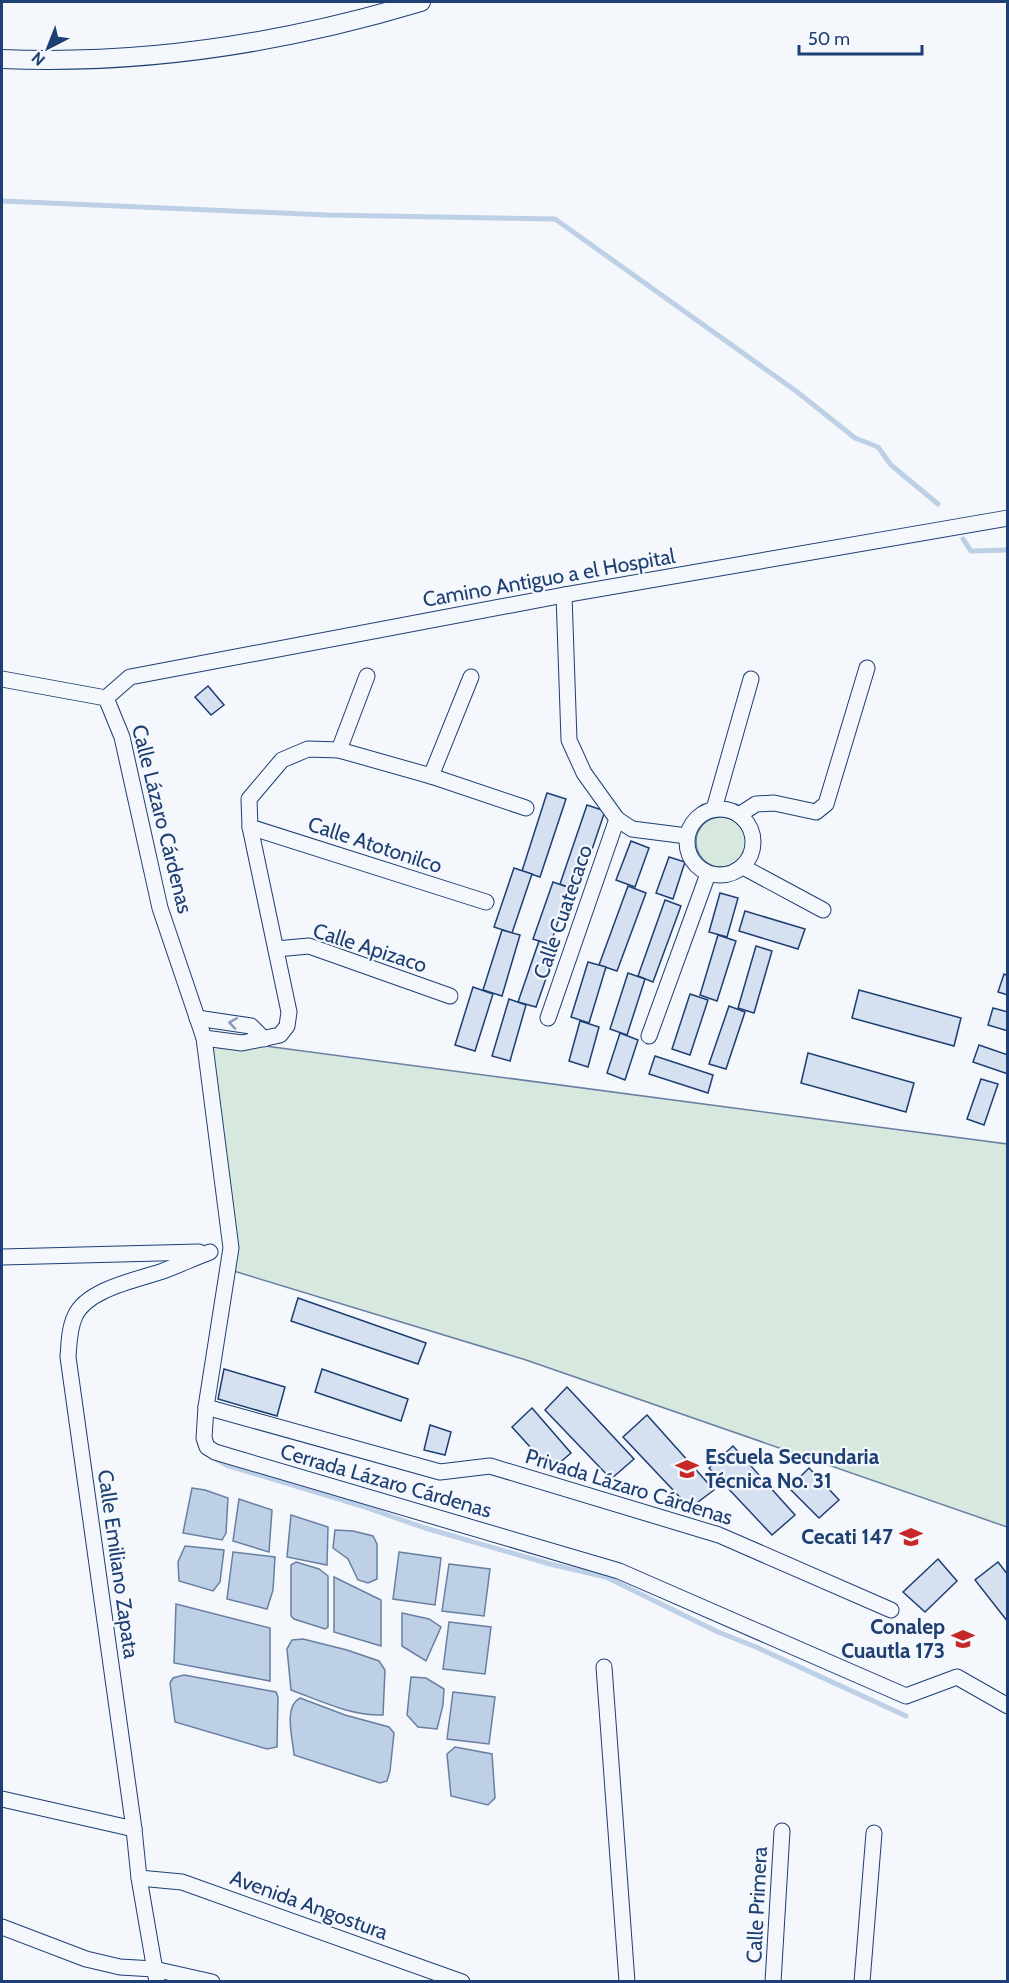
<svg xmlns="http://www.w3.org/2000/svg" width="1009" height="1983" viewBox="0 0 1009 1983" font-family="Cabin,sans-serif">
	<rect width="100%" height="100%" fill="#f4f7fb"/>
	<!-- green -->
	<g fill="#d7e8df" stroke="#687fa3" stroke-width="1.5">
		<circle cx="721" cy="842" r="25"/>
		<path d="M204,1038L1007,1144V1527L526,1360L227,1269Z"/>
	</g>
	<!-- water -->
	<g fill="#bed0e5" stroke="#687fa3" stroke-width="1.5">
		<path d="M192,1488L205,1490L228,1498L226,1533L222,1540L183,1533Z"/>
		<path d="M239,1499L272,1510L269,1552L233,1541Z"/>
		<path d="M291,1515L328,1527L327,1565L287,1557Z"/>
		<path d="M335,1530L353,1531L373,1536L377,1544V1579L368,1583L358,1580L348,1559L333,1548Z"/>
		<path d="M185,1546L224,1550L220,1582L213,1591L179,1581L178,1562Z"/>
		<path d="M233,1552L275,1557L273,1590L267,1609L227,1599Z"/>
		<path d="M399,1552L441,1558L435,1605L393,1599Z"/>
		<path d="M296,1562L319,1569L328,1576V1627L325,1629L294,1619L291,1616V1565Z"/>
		<path d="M449,1564L490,1569L484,1616L442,1611Z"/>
		<path d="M334,1577L381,1600V1646L334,1632Z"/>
		<path d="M176,1604L270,1628V1681L174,1663Z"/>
		<path d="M402,1613L429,1619L441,1627L426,1661L402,1646Z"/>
		<path d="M449,1622L491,1627L485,1674L443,1669Z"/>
		<path d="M303,1639L347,1650L379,1661L385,1670L383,1715C351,1716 321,1701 291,1690L287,1649L292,1640Z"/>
		<path d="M184,1675L276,1692L278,1697L277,1747L267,1749L175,1722L170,1683L173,1678Z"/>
		<path d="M411,1677L426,1678L444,1689L443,1705L437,1729L418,1727L407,1715Z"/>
		<path d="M453,1692L495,1697L489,1744L447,1739Z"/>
		<path d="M300,1698L345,1715L389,1727L394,1733L390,1771L387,1781L380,1783L294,1755C293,1739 283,1707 300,1698Z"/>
		<path d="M455,1747L492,1754L495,1798L488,1805L451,1796L447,1754Z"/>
	</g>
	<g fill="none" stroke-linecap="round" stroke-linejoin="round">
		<!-- stream -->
		<g stroke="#bed0e5" stroke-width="5">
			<path d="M2,201L327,215L555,219L796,391L855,438L878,447L891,465L938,504"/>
			<path d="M963,539L971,551L1008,550"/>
			<path d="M213,1457L226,1465L362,1506L425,1528L550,1564L606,1577L718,1632L756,1647L906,1716"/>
		</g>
	</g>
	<!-- building -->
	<g fill="#d5e0f0" stroke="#1d3f73" stroke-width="1.5">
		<path d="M208,686L224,705L211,715L195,697Z"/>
		<path d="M547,793L566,799L540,877L522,871Z"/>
		<path d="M587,805L605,811L578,891L560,884Z"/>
		<path d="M631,841L649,848L635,887L616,880Z"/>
		<path d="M669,857L685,862L673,899L656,893Z"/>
		<path d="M514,868L532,874L512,933L494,927Z"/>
		<path d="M553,882L570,888L550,945L533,939Z"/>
		<path d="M628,886L646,893L617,971L599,965Z"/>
		<path d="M720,893L738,898L727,937L709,932Z"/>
		<path d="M665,900L681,906L653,982L638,976Z"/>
		<path d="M745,911L805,929L798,949L739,931Z"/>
		<path d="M502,930L520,935L502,996L483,990Z"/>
		<path d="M718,935L736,941L717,1001L700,995Z"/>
		<path d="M539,941L557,947L536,1007L518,1002Z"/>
		<path d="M756,946L772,951L754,1013L738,1008Z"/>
		<path d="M588,962L606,967L589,1023L571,1017Z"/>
		<path d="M628,973L645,979L627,1035L610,1029Z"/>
		<path d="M1004,974L1008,976V995L998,992Z"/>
		<path d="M473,987L493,994L475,1051L455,1045Z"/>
		<path d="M859,990L961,1018L954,1046L852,1018Z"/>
		<path d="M690,994L708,1000L690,1055L672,1049Z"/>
		<path d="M509,999L526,1005L510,1061L492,1056Z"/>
		<path d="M729,1006L745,1012L726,1069L709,1064Z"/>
		<path d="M993,1008L1008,1012V1031L988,1025Z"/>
		<path d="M580,1021L599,1027L588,1067L569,1061Z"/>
		<path d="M620,1033L638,1040L625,1080L607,1073Z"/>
		<path d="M979,1045L1008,1055V1074L973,1062Z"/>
		<path d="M808,1053L914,1083L906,1112L801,1083Z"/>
		<path d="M655,1056L713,1075L708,1093L649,1074Z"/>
		<path d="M981,1079L998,1084L984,1125L967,1119Z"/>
		<path d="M298,1298L426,1343L418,1364L291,1321Z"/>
		<path d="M224,1369L285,1387L277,1416L218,1399Z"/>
		<path d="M322,1369L408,1399L401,1421L315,1392Z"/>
		<path d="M567,1387L634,1459L611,1479L545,1410Z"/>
		<path d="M532,1408L571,1453L551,1470L512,1427Z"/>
		<path d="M647,1415L714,1490L690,1508L623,1437Z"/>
		<path d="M430,1425L451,1432L445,1455L424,1450Z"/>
		<path d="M733,1446L795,1515L772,1535L709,1468Z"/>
		<path d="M809,1468L839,1500L819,1518L789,1488Z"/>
		<path d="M938,1559L957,1581L925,1612L903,1592Z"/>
		<path d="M998,1562L1008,1575V1622L975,1580Z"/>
	</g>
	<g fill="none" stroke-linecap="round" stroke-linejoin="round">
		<!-- minor casing -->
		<g stroke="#1d3f73" stroke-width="17">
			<g id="minor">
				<path d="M564,595L569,740L584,773L617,819L632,829L687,836"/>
				<path d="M2,679L106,698"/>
				<path d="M106,698L122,737L160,908L204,1038L231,1248L206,1407L204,1438L207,1447L215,1452L619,1571L906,1696L957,1677L1008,1706"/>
				<path d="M106,698L130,677L564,595L1008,518"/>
				<path d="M339,750L367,676"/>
				<path d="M431,776L471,677"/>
				<circle cx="720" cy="842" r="33"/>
				<path d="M714,809L751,679"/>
				<path d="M739,815L756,804L774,803L816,812L826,804L867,668"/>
				<path d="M250,827L486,902"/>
				<path d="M743,867L823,910"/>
				<path d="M276,949L309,946L450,996"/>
				<path d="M197,1018L251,1026L264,1039"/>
				<path d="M548,1018L617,819"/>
				<path d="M649,1036L708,874"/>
				<path d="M204,1038L242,1043L280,1035L287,1026L289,1012L250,827L249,799L282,760L308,749L339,750L431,776L526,808"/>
				<path d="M2,1257L199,1252"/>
				<path d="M206,1407L440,1472L490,1466L719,1535L891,1610"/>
				<path d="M604,1667L627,1982"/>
				<path d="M2,1799L134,1829"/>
				<path d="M139,1878L182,1882L462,1982"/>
				<path d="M2,1927L86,1959L120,1967L154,1969L212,1982"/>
				<path d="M157,1982L139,1878L134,1829L68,1357C69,1344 69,1329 75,1316C87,1289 137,1280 163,1271C179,1265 194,1258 210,1252"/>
				<path d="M773,1982L782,1831"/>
				<path d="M862,1982L874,1833"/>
			</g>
		</g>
		<!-- tertiary casing -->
		<g stroke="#1d3f73" stroke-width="20">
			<path id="tertiary" d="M2,59C143,65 285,43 421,2"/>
		</g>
		<!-- minor -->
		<use href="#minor" stroke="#f4f7fb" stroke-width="15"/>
		<!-- tertiary -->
		<use href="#tertiary" stroke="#f4f7fb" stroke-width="18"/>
	</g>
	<!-- one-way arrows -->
	<defs><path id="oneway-chevron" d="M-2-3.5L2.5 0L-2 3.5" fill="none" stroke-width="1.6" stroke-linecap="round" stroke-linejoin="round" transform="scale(1.5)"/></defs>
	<use stroke="#889bb7" href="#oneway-chevron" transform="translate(233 1023) rotate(-171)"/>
	<!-- icons -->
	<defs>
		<g id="school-bare" transform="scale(1.8)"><path d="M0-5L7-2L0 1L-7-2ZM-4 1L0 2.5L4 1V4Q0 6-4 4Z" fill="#c62828" stroke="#f4f7fb" stroke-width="2.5" paint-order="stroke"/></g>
	</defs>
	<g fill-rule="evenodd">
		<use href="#school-bare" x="687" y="1469"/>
		<use href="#school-bare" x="911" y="1537"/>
		<use href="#school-bare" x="963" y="1639"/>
	</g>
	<g text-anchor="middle" stroke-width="4.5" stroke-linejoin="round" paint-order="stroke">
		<!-- street labels -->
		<g font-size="21" fill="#1d3f73" stroke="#f4f7fb">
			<text transform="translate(549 578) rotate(-10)" y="7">Camino Antiguo a el Hospital</text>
			<text transform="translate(162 819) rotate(76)" y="7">Calle Lázaro Cárdenas</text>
			<text transform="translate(375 845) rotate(18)" y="7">Calle Atotonilco</text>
			<text transform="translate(563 912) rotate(-71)" y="7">Calle Cuatecaco</text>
			<text transform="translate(370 948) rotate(18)" y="7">Calle Apizaco</text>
			<text transform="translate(386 1481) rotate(16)" y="7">Cerrada Lázaro Cárdenas</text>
			<text transform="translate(629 1487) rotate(17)" y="7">Privada Lázaro Cárdenas</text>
			<text transform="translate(118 1564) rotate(82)" y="7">Calle Emiliano Zapata</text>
			<text transform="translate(309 1905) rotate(20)" y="7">Avenida Angostura</text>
			<text transform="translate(757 1905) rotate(-87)" y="7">Calle Primera</text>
		</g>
		<!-- poi labels -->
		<g font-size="21" font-weight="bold" fill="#1d3f73" stroke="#f4f7fb" text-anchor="end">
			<text x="705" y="1464" text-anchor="start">Escuela Secundaria<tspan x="705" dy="24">Técnica No. 31</tspan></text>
			<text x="893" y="1544">Cecati 147</text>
			<text x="945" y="1634">Conalep<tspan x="945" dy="24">Cuautla 173</tspan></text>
		</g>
	</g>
	<!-- border -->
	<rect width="1009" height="1983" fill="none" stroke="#1d3f73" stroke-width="6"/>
	<!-- north arrow -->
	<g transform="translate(48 48) rotate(222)" stroke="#f4f7fb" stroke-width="4.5" paint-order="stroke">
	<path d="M0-4.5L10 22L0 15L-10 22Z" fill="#1d3f73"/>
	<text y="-9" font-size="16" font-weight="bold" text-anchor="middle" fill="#1d3f73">N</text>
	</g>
	<!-- scale -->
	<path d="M799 45v9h123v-9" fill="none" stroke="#1d3f73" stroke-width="3"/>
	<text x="808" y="45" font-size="18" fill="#1d3f73" stroke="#f4f7fb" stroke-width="4.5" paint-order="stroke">50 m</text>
</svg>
